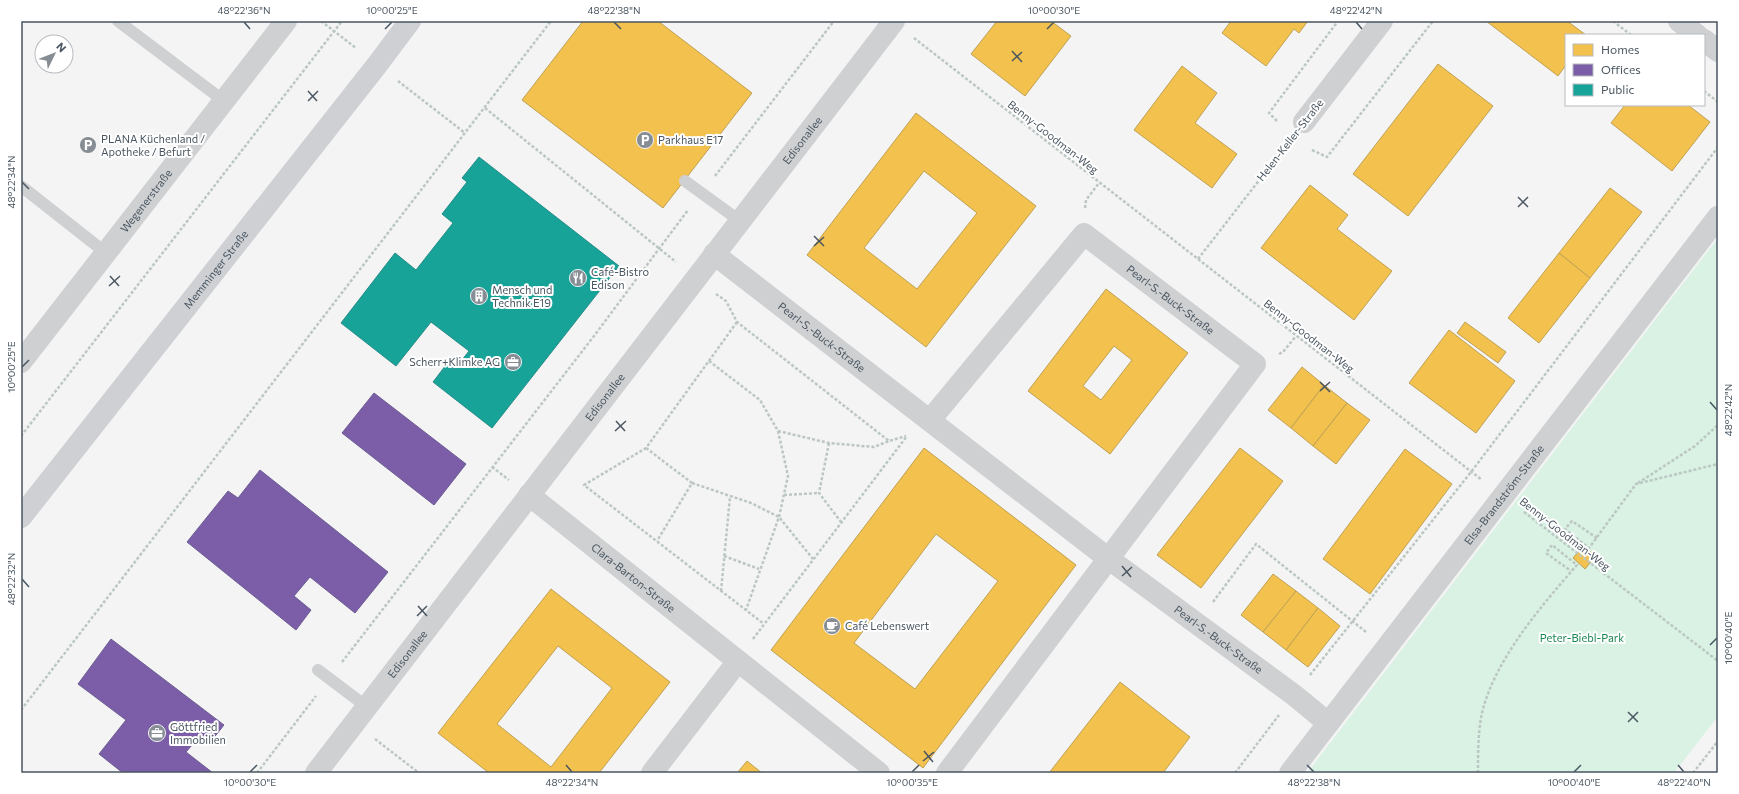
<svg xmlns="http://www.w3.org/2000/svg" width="1739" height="794" viewBox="0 0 1739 794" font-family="Commissioner,sans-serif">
	<rect width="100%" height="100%" fill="#f4f4f4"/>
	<!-- green -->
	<path fill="#d9f2e3" d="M1718,238V716L1674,773H1307Z"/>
	<!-- homes -->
	<g fill="#f2c14e" stroke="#c0a154" fill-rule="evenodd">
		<path d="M583,21H658L752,93L663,208L522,100Z"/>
		<path d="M997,21H1051L1071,36L1025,96L971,54Z"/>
		<path d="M1231,21H1308L1299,33L1294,29L1266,66L1222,33Z"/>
		<path d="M1486,21H1567L1586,35H1566V65L1558,76Z"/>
		<path d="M1438,64L1493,106L1408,216L1353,174Z"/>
		<path d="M1182,66L1217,93L1195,123L1237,154L1212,188L1134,130Z"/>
		<path d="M1625,105H1688L1710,122L1672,171L1611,123Z"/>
		<path d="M916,113L1036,206L926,347L807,255ZM924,171L977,213L917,289L864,248Z"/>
		<path d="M1310,185L1348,215L1337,229L1392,271L1354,320L1261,248Z"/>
		<path d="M1610,188L1642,212L1590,278L1559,253Z"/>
		<path d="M1559,253L1590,278L1539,343L1508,318Z"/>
		<path d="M1106,289L1188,353L1110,454L1028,391ZM1114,346L1132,360L1101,400L1083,386Z"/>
		<path d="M1465,322L1506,352L1498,363L1457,333Z"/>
		<path d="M1449,330L1515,381L1476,433L1409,383Z"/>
		<path d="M1302,367L1324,385L1291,428L1268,410Z"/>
		<path d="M1324,385L1347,403L1313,446L1291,428Z"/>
		<path d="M1347,403L1370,420L1336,464L1313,446Z"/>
		<path d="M924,448L1076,565L923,768L771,650ZM936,534L998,581L915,689L854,643Z"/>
		<path d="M1240,448L1283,481L1201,588L1157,555Z"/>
		<path d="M1405,449L1452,484L1370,594L1323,559Z"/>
		<path d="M1583,546L1596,556L1585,569L1573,558Z"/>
		<path d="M1273,574L1296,591L1263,632L1241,615Z"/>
		<path d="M551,589L670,682L599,773H489L438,733ZM558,646L612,688L551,767L497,724Z"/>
		<path d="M1296,591L1318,608L1286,650L1263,632Z"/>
		<path d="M1318,608L1340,626L1308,667L1286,650Z"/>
		<path d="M1120,682L1190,737L1163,773H1049Z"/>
		<path d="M747,761L762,773H737Z"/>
	</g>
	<!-- offices -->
	<g fill="#7b5ea7" stroke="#6c5c92">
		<path d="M374,393L466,464L434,505L342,433Z"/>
		<path d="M260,470L388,572L355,613L310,577L294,596L311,610L296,630L187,542L228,491L238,498Z"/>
		<path d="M111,639L224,725L208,745L199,737L186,752L213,773H123L99,754L126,720L78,684Z"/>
	</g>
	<!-- public -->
	<path fill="#17a398" stroke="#268c88" d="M479,157L619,266L492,428L433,382L446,365L455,369L469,351L431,322L396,366L341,323L395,253L416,270L453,223L442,214L467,182L462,178Z"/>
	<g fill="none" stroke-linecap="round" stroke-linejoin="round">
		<!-- path -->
		<g stroke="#bcc7c4" stroke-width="2.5" stroke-dasharray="3 2" stroke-linecap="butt">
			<path d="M321,21L356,48"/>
			<path d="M1613,21L1631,35"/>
			<path d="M914,38L1482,480"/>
			<path d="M398,81L465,133"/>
			<path d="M1704,91L1718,102"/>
			<path d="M485,108L676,262"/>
			<path d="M1277,121L1269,113L1338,21"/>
			<path d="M1312,150L1327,157L1433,21"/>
			<path d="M715,176L834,21"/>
			<path d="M1085,208L1086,200L1099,183"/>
			<path d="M1198,259L1288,143"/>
			<path d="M716,294L726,301L737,322L889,441L906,436"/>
			<path d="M737,322L646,448L584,485L764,624"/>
			<path d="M1279,354L1283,352L1296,336"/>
			<path d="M709,361L760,400L778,431L788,476L779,517L746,610"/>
			<path d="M778,431L829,443L874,447L889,441"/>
			<path d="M21,436L342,21"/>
			<path d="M829,443L819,493L841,522"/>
			<path d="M646,448L692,483L657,541"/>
			<path d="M492,467L509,480"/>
			<path d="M692,483L751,503L779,517L813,559"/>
			<path d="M1638,483L1695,446L1718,425"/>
			<path d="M784,495L819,493"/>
			<path d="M1524,512L1718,661"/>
			<path d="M1597,538L1572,521L1565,529L1589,548L1636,484L1718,464"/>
			<path d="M724,556L759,569"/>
			<path d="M721,591L730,497"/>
			<path d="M1213,602L1256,544L1366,632"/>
			<path d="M753,639L907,436"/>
			<path d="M342,662L594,336L688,210"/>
			<path d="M1310,675L1471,472L1718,147"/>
			<path d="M21,710L551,21"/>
			<path d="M375,739L419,773"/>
			<path d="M257,773L316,696"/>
			<path d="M1235,773L1279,715"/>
			<path d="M1478,773C1478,755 1478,736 1481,718C1491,664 1541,606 1577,565L1552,545L1546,553L1571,571"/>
			<path d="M1693,773L1718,741"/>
		</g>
		<!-- service -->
		<g stroke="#ced0d2" stroke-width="12">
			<path d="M118,21L224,101"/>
			<path d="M685,181L740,221"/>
			<path d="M21,186L106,253"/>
			<path d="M318,670L367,707"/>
		</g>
		<!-- minor -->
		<g stroke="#ced0d2" stroke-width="22">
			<path d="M1679,21L1697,35"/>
			<path d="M1704,40L1718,51"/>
			<path d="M1304,122L1382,21"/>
			<path id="s1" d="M714,254L1109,559L1294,695L1328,723"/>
			<path id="s2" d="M21,362L286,21"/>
			<path id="s3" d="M930,420L1084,234L1255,364L947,773"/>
			<path id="s4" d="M529,495L879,773"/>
			<path id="s5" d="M316,773L894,21"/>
			<path d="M652,773L738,661"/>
			<path id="s6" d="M1290,773L1718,217"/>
		</g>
		<!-- secondary -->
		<path stroke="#ced0d4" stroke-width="22" id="s7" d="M21,517L377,65L410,21"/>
	</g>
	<!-- ticks -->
	<path fill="none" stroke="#4a5661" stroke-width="1.5" d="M244,22L250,29M614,22L621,29M1356,22L1362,29M385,29L392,22M1047,29L1054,22M1012,51L1022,62M1012,61L1022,52M308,91L317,101M308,101L318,91M22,182L29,189M1518,197L1528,207M1518,207L1528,197M814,236L824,246M814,246L824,237M110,276L119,286M109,286L120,276M22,367L29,360M1320,382L1330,392M1320,391L1330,382M1710,402L1717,410M616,421L625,431M615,431L626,421M1122,566L1131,577M1122,576L1132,567M22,579L29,587M418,606L427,616M417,616L427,606M1710,645L1717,638M1628,712L1638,722M1628,722L1638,712M924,751L933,762M923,761L934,752M566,765L572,772M1307,765L1314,772M1678,765L1684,772M250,772L257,765M912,772L919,765M1574,772L1581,765"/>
	<!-- icons -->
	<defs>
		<g id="parking-disc" transform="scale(0.9)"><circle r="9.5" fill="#868d94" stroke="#fff"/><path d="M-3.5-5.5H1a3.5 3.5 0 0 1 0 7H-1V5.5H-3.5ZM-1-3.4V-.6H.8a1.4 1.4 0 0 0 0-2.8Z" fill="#fff"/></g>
		<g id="restaurant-disc" transform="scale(0.9)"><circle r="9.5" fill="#868d94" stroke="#fff"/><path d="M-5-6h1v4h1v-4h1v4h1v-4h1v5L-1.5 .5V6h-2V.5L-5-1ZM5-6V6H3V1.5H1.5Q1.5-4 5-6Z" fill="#fff"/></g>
		<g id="building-disc" transform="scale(0.9)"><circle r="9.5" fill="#868d94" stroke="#fff"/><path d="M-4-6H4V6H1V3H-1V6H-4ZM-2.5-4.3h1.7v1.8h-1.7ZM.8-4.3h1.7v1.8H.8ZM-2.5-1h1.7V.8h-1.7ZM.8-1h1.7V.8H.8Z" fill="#fff"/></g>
		<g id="office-disc" transform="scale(0.9)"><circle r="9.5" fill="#868d94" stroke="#fff"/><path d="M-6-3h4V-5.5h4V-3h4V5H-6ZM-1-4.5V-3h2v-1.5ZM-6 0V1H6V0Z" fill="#fff"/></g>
		<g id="cafe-disc" transform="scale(0.9)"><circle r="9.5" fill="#868d94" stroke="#fff"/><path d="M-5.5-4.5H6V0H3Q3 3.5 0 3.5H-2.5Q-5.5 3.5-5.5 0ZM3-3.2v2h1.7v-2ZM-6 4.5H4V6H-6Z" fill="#fff"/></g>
	</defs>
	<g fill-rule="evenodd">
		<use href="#parking-disc" x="645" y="140"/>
		<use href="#parking-disc" x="88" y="145"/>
		<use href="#restaurant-disc" x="578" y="278"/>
		<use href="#building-disc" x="479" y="296"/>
		<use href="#office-disc" x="513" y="362"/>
		<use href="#cafe-disc" x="832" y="626"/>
		<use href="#office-disc" x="157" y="733"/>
	</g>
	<g text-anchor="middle" stroke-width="4" stroke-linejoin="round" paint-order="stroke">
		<!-- street labels -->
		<g font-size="11" fill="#4a5661" stroke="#fff">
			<text transform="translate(1053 137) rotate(38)" y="4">Benny-Goodman-Weg</text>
			<text dy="4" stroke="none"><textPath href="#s5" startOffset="798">Edisonallee</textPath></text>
			<text transform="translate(1290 140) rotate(-52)" y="4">Helen-Keller-Straße</text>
			<text dy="4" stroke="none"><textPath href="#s2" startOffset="204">Wegenerstraße</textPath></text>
			<text dy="4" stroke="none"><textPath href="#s7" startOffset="315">Memminger Straße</textPath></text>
			<text dy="4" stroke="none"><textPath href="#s3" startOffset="350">Pearl-S.-Buck-Straße</textPath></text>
			<text transform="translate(1309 336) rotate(38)" y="4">Benny-Goodman-Weg</text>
			<text dy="4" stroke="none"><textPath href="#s1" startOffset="136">Pearl-S.-Buck-Straße</textPath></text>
			<text dy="4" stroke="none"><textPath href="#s5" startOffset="474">Edisonallee</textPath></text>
			<text dy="4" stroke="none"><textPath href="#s6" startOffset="351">Elsa-Brandström-Straße</textPath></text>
			<text transform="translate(1565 534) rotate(38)" y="4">Benny-Goodman-Weg</text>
			<text dy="4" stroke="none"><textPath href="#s4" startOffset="133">Clara-Barton-Straße</textPath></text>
			<text dy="4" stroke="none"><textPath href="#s1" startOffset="635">Pearl-S.-Buck-Straße</textPath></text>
			<text dy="4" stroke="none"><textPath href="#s5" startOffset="150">Edisonallee</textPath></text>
		</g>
		<!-- poi labels -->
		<g font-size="11" fill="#4a5661" stroke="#fff" text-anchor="start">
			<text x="101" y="143">PLANA Küchenland /<tspan x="101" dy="13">Apotheke / Befurt</tspan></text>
			<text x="658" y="144">Parkhaus E17</text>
			<text x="591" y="276">Café-Bistro<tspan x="591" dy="13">Edison</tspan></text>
			<text x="492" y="294">Mensch und<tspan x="492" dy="13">Technik E19</tspan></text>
			<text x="500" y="366" text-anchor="end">Scherr+Klimke AG</text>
			<text x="845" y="630">Café Lebenswert</text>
			<text x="170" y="731">Göttfried<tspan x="170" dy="13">Immobilien</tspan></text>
		</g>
		<!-- park labels -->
		<g font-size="11" fill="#17864f" stroke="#fff">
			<text x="1582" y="642">Peter-Biebl-Park</text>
		</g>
	</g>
	<!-- border -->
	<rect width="1739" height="794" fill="none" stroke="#ffffff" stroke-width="44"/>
	<!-- legend -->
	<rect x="1565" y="34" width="140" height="72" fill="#ffffff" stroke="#b7bbc0"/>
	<rect x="1573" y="44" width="20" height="12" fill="#f2c14e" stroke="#b7bbc0"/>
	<text x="1601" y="54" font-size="12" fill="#4a5661">Homes</text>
	<rect x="1573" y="64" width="20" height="12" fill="#7b5ea7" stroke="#b7bbc0"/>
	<text x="1601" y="74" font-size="12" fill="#4a5661">Offices</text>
	<rect x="1573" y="84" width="20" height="12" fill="#17a398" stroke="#b7bbc0"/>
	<text x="1601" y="94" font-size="12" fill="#4a5661">Public</text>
	<!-- north arrow -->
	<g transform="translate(54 54) rotate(47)"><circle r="19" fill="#ffffff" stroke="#b7bbc0"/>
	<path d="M0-3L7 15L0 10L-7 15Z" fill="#868d94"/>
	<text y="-6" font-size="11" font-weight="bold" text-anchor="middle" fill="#4a5661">N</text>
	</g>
	<rect x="22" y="22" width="1695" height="750" fill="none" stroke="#4a5661" stroke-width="1.5"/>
	<g font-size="10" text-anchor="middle" fill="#4a5661">
		<text x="244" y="14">48°22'36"N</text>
		<text x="392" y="14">10°00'25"E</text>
		<text x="614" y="14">48°22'38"N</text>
		<text x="1054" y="14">10°00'30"E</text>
		<text x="1356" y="14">48°22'42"N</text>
		<text transform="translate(11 182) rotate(-90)" y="4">48°22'34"N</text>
		<text transform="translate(11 367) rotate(-90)" y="4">10°00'25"E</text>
		<text transform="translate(1728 410) rotate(-90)" y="4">48°22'42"N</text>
		<text transform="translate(11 579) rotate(-90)" y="4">48°22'32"N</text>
		<text transform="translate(1728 638) rotate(-90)" y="4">10°00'40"E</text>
		<text x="250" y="786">10°00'30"E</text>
		<text x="572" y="786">48°22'34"N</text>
		<text x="912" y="786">10°00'35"E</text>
		<text x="1314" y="786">48°22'38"N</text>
		<text x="1574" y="786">10°00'40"E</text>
		<text x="1684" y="786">48°22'40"N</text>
	</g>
</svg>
